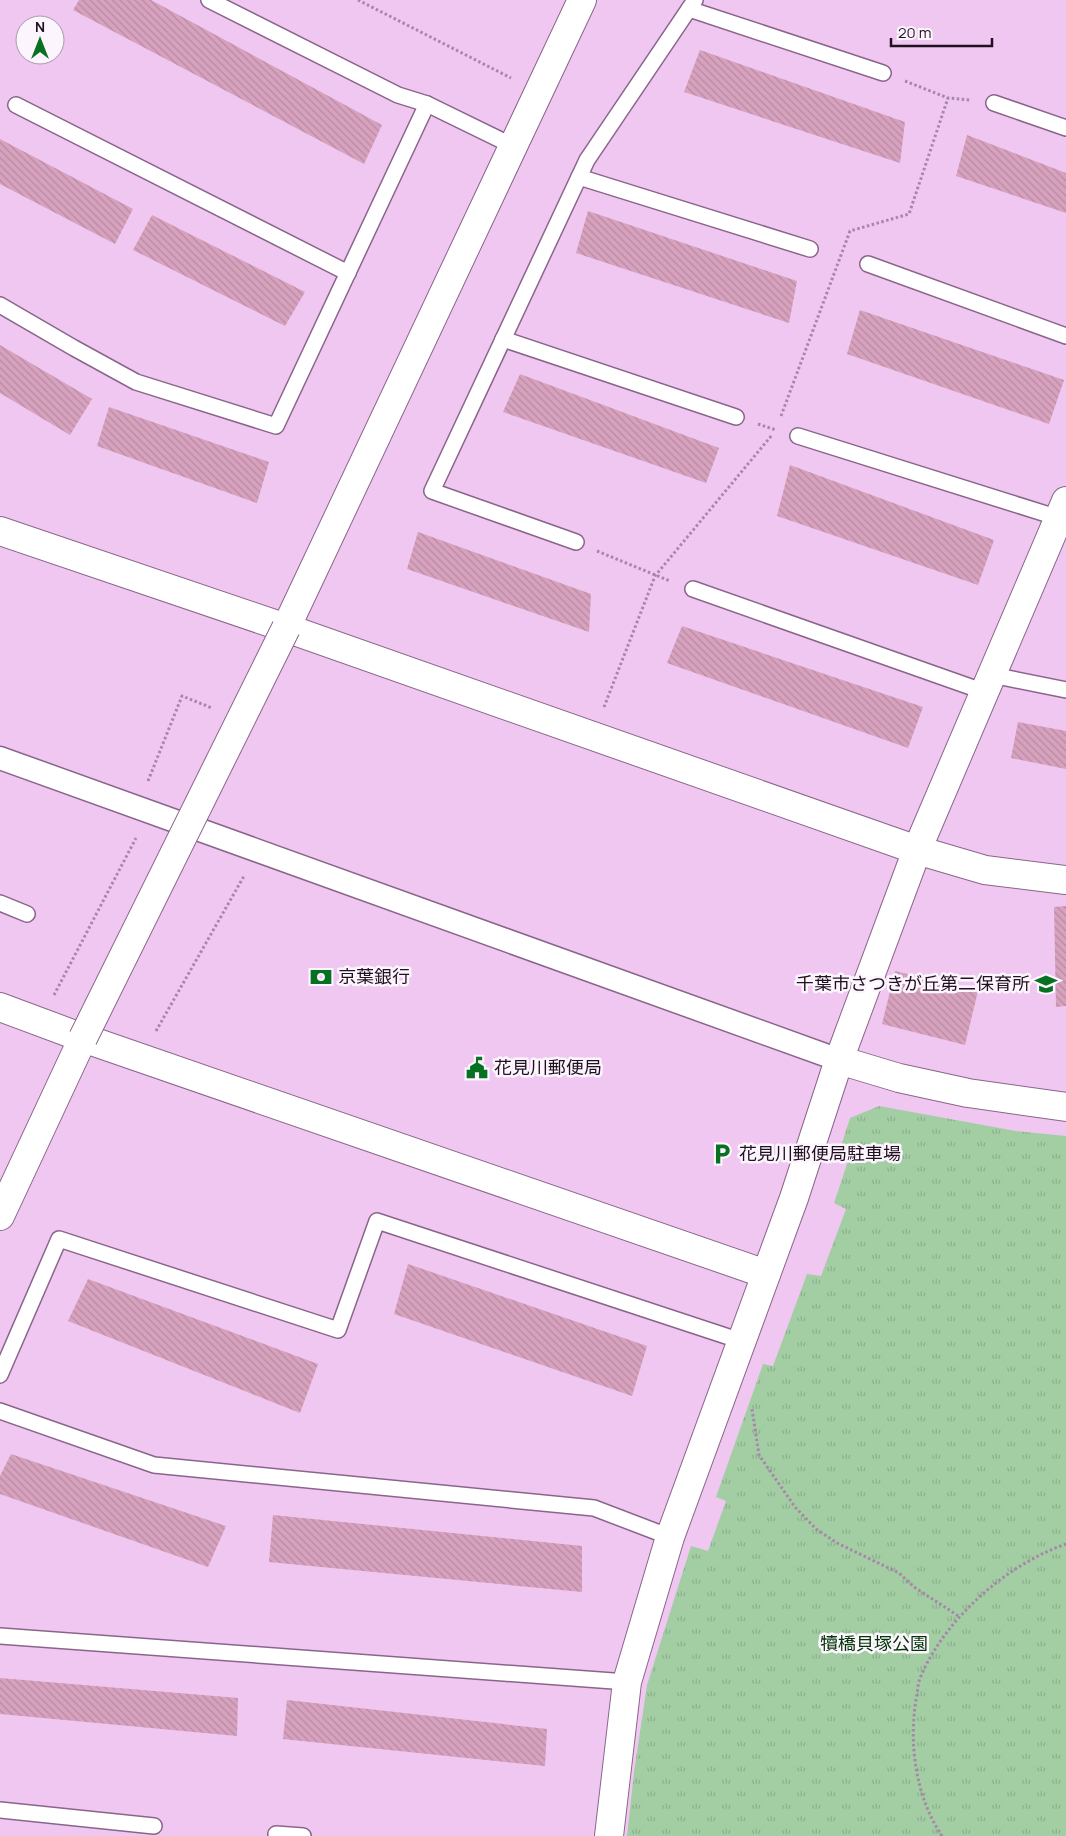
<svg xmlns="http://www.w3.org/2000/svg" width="1066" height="1836" viewBox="0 0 1066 1836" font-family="Manrope,'Noto Sans JP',sans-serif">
	<defs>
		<pattern id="park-tufts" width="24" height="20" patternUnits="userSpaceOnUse" patternTransform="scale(1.25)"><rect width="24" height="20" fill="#a3cea4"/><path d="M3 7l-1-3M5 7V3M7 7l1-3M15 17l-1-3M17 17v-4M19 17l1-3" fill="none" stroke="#8cb08d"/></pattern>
		<pattern id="building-back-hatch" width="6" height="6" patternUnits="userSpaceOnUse" patternTransform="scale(1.25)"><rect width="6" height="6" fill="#d7a2be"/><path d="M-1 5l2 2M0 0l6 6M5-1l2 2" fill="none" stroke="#b88aa3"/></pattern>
	</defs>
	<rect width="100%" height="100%" fill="#f0c7f1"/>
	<!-- park -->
	<path fill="url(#park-tufts)" d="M879,1106L1016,1131L1066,1136V1836H627L634,1772L647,1685L691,1546L708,1551L726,1501L716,1497L763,1364L773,1366L807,1274L821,1276L846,1209L834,1203L852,1149L841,1146L850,1118Z"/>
	<!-- building -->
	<g fill="url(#building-back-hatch)">
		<path d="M79,0H151L382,125L364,164L73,10Z"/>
		<path d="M700,50L905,122L900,163L684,92Z"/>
		<path d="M967,135L1066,173V213L956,176Z"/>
		<path d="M0,139L133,209L115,244L0,184Z"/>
		<path d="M588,211L797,281L789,323L576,253Z"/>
		<path d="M152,215L305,292L285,326L133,250Z"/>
		<path d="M860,310L1064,380L1049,424L847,354Z"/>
		<path d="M0,345L92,399L70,435L0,393Z"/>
		<path d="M520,374L719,448L706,483L503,412Z"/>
		<path d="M109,407L269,462L257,503L97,446Z"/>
		<path d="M790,465L994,540L978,585L777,516Z"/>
		<path d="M418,532L591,594L589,632L407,569Z"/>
		<path d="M682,626L923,707L908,748L667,663Z"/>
		<path d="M1018,722L1066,731V769L1011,758Z"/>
		<path d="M1066,906V1006L1056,1007L1054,907Z"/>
		<path d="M895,971L978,991L965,1045L882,1024Z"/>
		<path d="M408,1264L647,1346L632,1396L394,1314Z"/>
		<path d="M88,1279L318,1364L300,1413L68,1321Z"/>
		<path d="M11,1454L226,1526L208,1567L0,1494V1476Z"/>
		<path d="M273,1515L582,1546V1592L269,1562Z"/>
		<path d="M0,1678L238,1698L237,1736L0,1714Z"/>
		<path d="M287,1700L547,1729L545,1766L283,1739Z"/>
	</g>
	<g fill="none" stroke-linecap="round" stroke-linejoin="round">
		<!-- service casing -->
		<g stroke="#8a658b" stroke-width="18">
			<g id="service">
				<path d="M209,0L398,95L427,104L513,146"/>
				<path d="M689,9L883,73"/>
				<path d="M994,103L1066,128"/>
				<path d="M16,105L348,273"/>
				<path d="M579,177L810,249"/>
				<path d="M868,264L1066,336"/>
				<path d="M0,305L74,348L136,382L276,426L427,104"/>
				<path d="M503,339L736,417"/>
				<path d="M798,436L1059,518L1064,517"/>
				<path d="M576,542L432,491L587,160L695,0"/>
				<path d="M693,589L985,692"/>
				<path d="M992,675L1066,690"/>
				<path d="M0,903L27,914"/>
				<path d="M0,1375L59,1239L338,1330L377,1221L741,1341"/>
				<path d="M0,1411L154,1465L594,1508L670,1537"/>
				<path d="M0,1636L627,1682"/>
				<path d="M0,1810L154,1826"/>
				<path d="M276,1834L303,1836"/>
			</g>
		</g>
		<!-- pedestrian casing -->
		<g stroke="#8a658b" stroke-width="25">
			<path id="pedestrian" d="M0,758L839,1060"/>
		</g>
		<!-- minor casing -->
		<g stroke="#8a658b" stroke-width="30">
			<g id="minor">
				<path d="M0,531L286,628L917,850L985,870L1066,880"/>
				<path d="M0,1007L83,1038L766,1274"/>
				<path d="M839,1060L899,1078L968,1093L1066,1107"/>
				<path d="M609,1836L627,1682L670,1537L794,1198L839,1060L917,850L1066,501"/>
			</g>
		</g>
		<!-- tertiary casing -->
		<g stroke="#8a658b" stroke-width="30">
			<g id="tertiary">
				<path d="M286,628L582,0"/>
				<path d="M0,1216L83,1038"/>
			</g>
		</g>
		<!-- path -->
		<g stroke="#a787a8" stroke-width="3" stroke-dasharray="2.5 2.5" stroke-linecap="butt">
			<path d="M358,0L511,78"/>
			<path d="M905,81L948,98L970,100"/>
			<path d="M781,416L850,231L909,214L948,98"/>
			<path d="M758,424L776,430"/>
			<path d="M597,551L670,581"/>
			<path d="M604,707L655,576L772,435"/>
			<path d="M148,781L182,696L212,708"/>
			<path d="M54,995L136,838"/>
			<path d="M156,1031L244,876"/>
			<path d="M752,1409L759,1455L795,1507L816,1529L837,1543L899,1573L914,1587L960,1617"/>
			<path d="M942,1836C915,1796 908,1741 917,1694C918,1688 918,1682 921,1676C945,1619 1007,1564 1066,1544"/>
		</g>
		<!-- service -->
		<use href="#service" stroke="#fff" stroke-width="15"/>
		<!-- pedestrian -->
		<use href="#pedestrian" stroke="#fff" stroke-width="22"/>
		<!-- minor -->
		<use href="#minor" stroke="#fff" stroke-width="28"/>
		<!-- tertiary -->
		<use href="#tertiary" stroke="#fff" stroke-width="28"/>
		<!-- tertiary-bridge casing -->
		<g stroke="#8a658b" stroke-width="30" stroke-linecap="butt">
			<path id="tertiary-bridge" d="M83,1038L286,628"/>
		</g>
		<!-- tertiary-bridge -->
		<use href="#tertiary-bridge" stroke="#fff" stroke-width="28"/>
	</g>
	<!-- icons -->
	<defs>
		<g id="bank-bare" transform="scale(1.725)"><path d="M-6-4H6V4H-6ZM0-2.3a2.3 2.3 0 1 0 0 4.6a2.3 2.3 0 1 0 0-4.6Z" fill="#077122" stroke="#fdf5fd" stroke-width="2.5" paint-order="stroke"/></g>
		<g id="school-bare" transform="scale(1.725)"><path d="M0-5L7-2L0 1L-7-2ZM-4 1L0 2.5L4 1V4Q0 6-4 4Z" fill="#077122" stroke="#fdf5fd" stroke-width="2.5" paint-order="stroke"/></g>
		<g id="civic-bare" transform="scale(1.725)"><path d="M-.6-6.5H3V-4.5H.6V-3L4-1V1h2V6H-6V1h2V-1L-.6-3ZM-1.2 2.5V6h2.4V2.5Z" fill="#077122" stroke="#fdf5fd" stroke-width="2.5" paint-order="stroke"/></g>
		<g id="parking-bare" transform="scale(1.725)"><path d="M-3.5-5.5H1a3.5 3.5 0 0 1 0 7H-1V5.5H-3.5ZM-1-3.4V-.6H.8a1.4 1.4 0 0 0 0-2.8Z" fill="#077122" stroke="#fdf5fd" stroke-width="2.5" paint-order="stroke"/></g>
	</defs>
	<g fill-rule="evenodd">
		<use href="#bank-bare" x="321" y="977"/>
		<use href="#school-bare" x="1046" y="984"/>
		<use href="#civic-bare" x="477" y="1068"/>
		<use href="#parking-bare" x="722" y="1154"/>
	</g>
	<g text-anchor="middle" stroke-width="5" stroke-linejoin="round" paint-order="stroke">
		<!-- poi labels -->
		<g font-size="18" fill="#201120" stroke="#fdf5fd" text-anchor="start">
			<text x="338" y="983">京葉銀行</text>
			<text x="1030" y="990" text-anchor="end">千葉市さつきが丘第二保育所</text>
			<text x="494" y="1074">花見川郵便局</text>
			<text x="739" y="1160">花見川郵便局駐車場</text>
		</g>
		<!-- park labels -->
		<g font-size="18" fill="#003408" stroke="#fdf5fd">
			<text x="874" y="1650">犢橋貝塚公園</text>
		</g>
	</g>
	<!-- north arrow -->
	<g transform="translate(40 40)"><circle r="24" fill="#fdf5fd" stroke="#a59aa5"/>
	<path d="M0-4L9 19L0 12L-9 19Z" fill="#077122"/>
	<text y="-8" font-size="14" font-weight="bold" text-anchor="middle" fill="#201120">N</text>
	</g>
	<!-- scale -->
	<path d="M891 38v8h101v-8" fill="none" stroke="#201120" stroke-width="2.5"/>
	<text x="898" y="38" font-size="15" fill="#201120" stroke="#fdf5fd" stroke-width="4" paint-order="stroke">20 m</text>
</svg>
